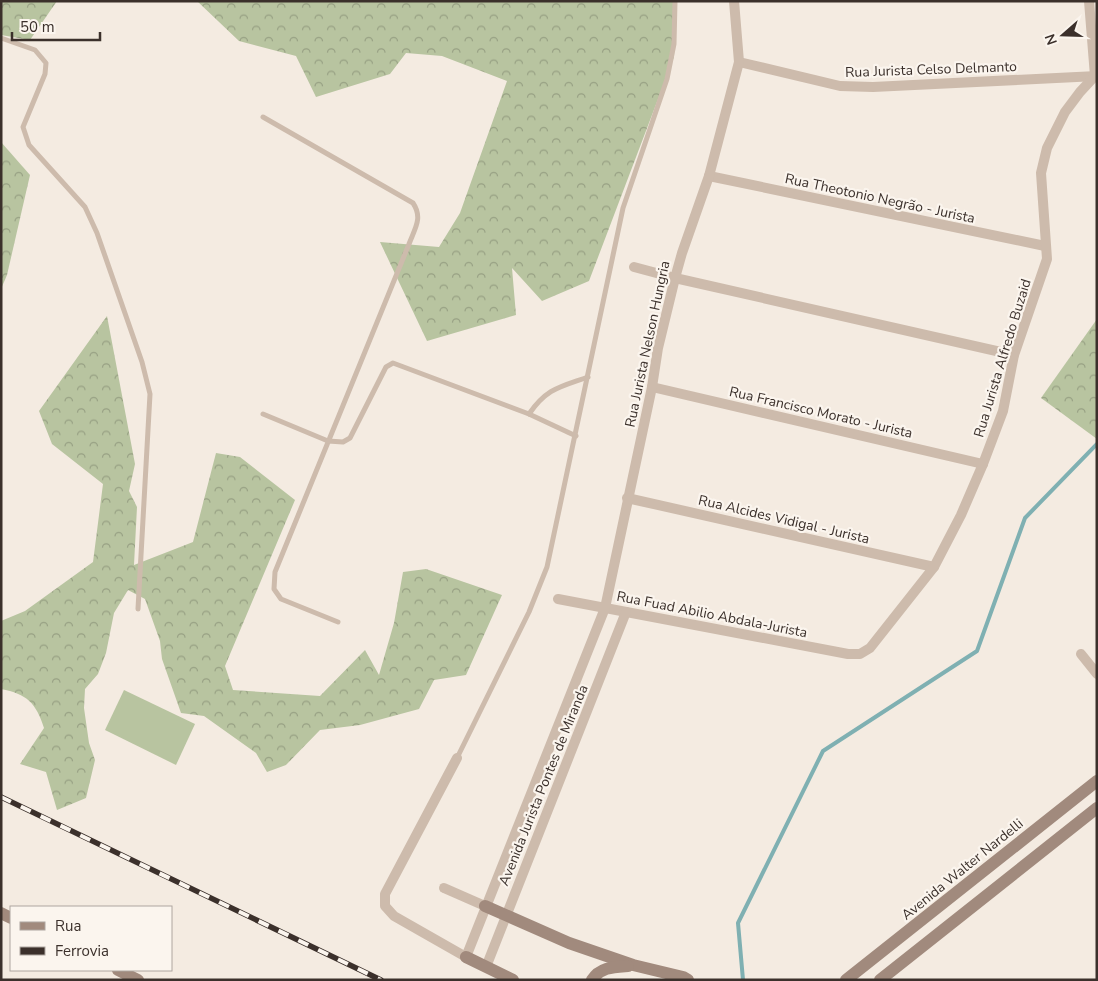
<svg xmlns="http://www.w3.org/2000/svg" width="1098" height="981" viewBox="0 0 1098 981" font-family="'Nunito Sans',sans-serif">
	<defs>
		<pattern id="forest-crowns" width="20" height="18" patternUnits="userSpaceOnUse" patternTransform="scale(1.25)"><rect width="20" height="18" fill="#b8c4a0"/><path d="M2 6a3 3 0 1 1 6 0M12 15a3 3 0 1 1 6 0" fill="none" stroke="#97a083"/></pattern>
	</defs>
	<rect width="100%" height="100%" fill="#f4ebe1"/>
	<!-- grass -->
	<path fill="#b8c4a0" d="M124,690L195,724L176,765L105,730Z"/>
	<!-- forest -->
	<g fill="url(#forest-crowns)">
		<path d="M1,1H57L30,40L1,35Z"/>
		<path d="M197,1H675L674,57L589,281L542,301L512,268L516,315L427,341L380,242L439,247L460,213L507,81L442,56L406,53L390,74L316,97L296,56L239,41Z"/>
		<path d="M1,142L30,175L7,275L1,289Z"/>
		<path d="M107,316L135,464L129,491L137,507L134,565L193,542L216,453L240,457L295,500L225,666L233,690L320,696L365,650L379,675L394,623L403,572L426,569L502,595L466,675L434,680L419,709L360,725L320,730L286,765L267,772L256,753L204,716L181,713L162,659L160,641L145,599L128,590L114,613L106,653L98,674L85,689L84,708L89,743L95,760L86,798L57,810L46,772L20,764L44,728C36,703 27,694 1,689V621L25,611L93,562L103,484L52,444L39,411Z"/>
		<path d="M1097,319V439L1041,398Z"/>
	</g>
	<g fill="none" stroke-linecap="round" stroke-linejoin="round">
		<!-- stream -->
		<path stroke="#7fb0b2" stroke-width="4" d="M743,980L738,923L823,751L977,651L1025,518L1097,444"/>
		<!-- lane -->
		<g stroke="#cdbbac" stroke-width="5">
			<path d="M1,38L35,50L46,63L45,74L23,127L29,145L85,207L97,233L142,362L150,394L138,609"/>
			<path d="M263,117L413,203C423,218 415,228 409,244L275,572L274,589L281,599L338,622"/>
			<path d="M263,414L328,441L343,442L350,438L386,367L393,363L529,414L576,436"/>
			<path d="M529,414C547,388 560,387 588,377"/>
			<path d="M457,758L529,612L547,567L623,208L667,79L674,44L675,1"/>
		</g>
		<!-- street -->
		<g stroke="#cdbbac" stroke-width="10">
			<path d="M739,62L840,86L873,87L1097,76"/>
			<path d="M709,176L1045,246"/>
			<path d="M634,267L675,278L1014,355"/>
			<path d="M652,387L983,464"/>
			<path d="M627,498L934,567"/>
			<path d="M558,599L848,654H860L870,648L934,567L961,515L983,464L1003,411L1014,355L1047,259L1041,173L1047,148L1065,112L1080,92L1095,76L1089,1"/>
			<path d="M1081,654L1097,674"/>
			<path d="M457,758L385,894V906L394,916L466,957L605,608L652,387L658,348L675,278L682,253L709,176L739,62L734,1"/>
			<path d="M444,888L485,906"/>
			<path d="M486,967L626,612"/>
		</g>
		<!-- secondary -->
		<g stroke="#a18a7d" stroke-width="12">
			<path d="M485,906L569,943L633,965L683,977L688,980"/>
			<path d="M1,913L11,918"/>
			<path d="M466,957L513,980"/>
			<path d="M118,970L138,980"/>
			<path d="M592,980C600,967 614,967 628,966"/>
			<path d="M846,980L1097,781"/>
			<path d="M880,980L1097,808"/>
		</g>
		<!-- rail casing -->
		<g stroke="#3b302b" stroke-width="5.5">
			<path id="rail" d="M1,797L381,980"/>
		</g>
		<!-- rail -->
		<use href="#rail" stroke="#fbf5ee" stroke-width="4" stroke-dasharray="11" stroke-linecap="butt"/>
	</g>
	<g text-anchor="middle" stroke-width="4.5" stroke-linejoin="round" paint-order="stroke">
		<!-- street labels -->
		<g font-size="14" fill="#3b302b" stroke="#fbf5ee">
			<text transform="translate(931 69) rotate(-2)" y="5">Rua Jurista Celso Delmanto</text>
			<text transform="translate(880 198) rotate(12)" y="5">Rua Theotonio Negrão - Jurista</text>
			<text transform="translate(647 344) rotate(-78)" y="5">Rua Jurista Nelson Hungria</text>
			<text transform="translate(1002 358) rotate(-73)" y="5">Rua Jurista Alfredo Buzaid</text>
			<text transform="translate(821 412) rotate(13)" y="5">Rua Francisco Morato - Jurista</text>
			<text transform="translate(784 519) rotate(13)" y="5">Rua Alcides Vidigal - Jurista</text>
			<text transform="translate(712 614) rotate(11)" y="5">Rua Fuad Abilio Abdala-Jurista</text>
			<text transform="translate(543 785) rotate(-68)" y="5">Avenida Jurista Pontes de Miranda</text>
			<text transform="translate(962 869) rotate(-39)" y="5">Avenida Walter Nardelli</text>
		</g>
	</g>
	<!-- border -->
	<rect width="1098" height="981" fill="none" stroke="#3b302b" stroke-width="5"/>
	<!-- legend -->
	<rect x="10" y="906" width="162" height="65" fill="#fbf5ee" stroke="#aea6a0"/>
	<rect x="20" y="922" width="25" height="8" fill="#a18a7d" stroke="#aea6a0"/>
	<text x="55" y="931" font-size="15" fill="#3b302b">Rua</text>
	<rect x="20" y="947" width="25" height="8" fill="#3b302b" stroke="#aea6a0"/>
	<text x="55" y="956" font-size="15" fill="#3b302b">Ferrovia</text>
	<!-- north arrow -->
	<g transform="translate(1063 35) rotate(250)" stroke="#fbf5ee" stroke-width="4" paint-order="stroke">
	<path d="M0-4L9 19L0 12L-9 19Z" fill="#3b302b"/>
	<text y="-8" font-size="14" font-weight="bold" text-anchor="middle" fill="#3b302b">N</text>
	</g>
	<!-- scale -->
	<path d="M12 32v8h88v-8" fill="none" stroke="#3b302b" stroke-width="2.5"/>
	<text x="20" y="32" font-size="15" fill="#3b302b" stroke="#fbf5ee" stroke-width="4" paint-order="stroke">50 m</text>
</svg>
